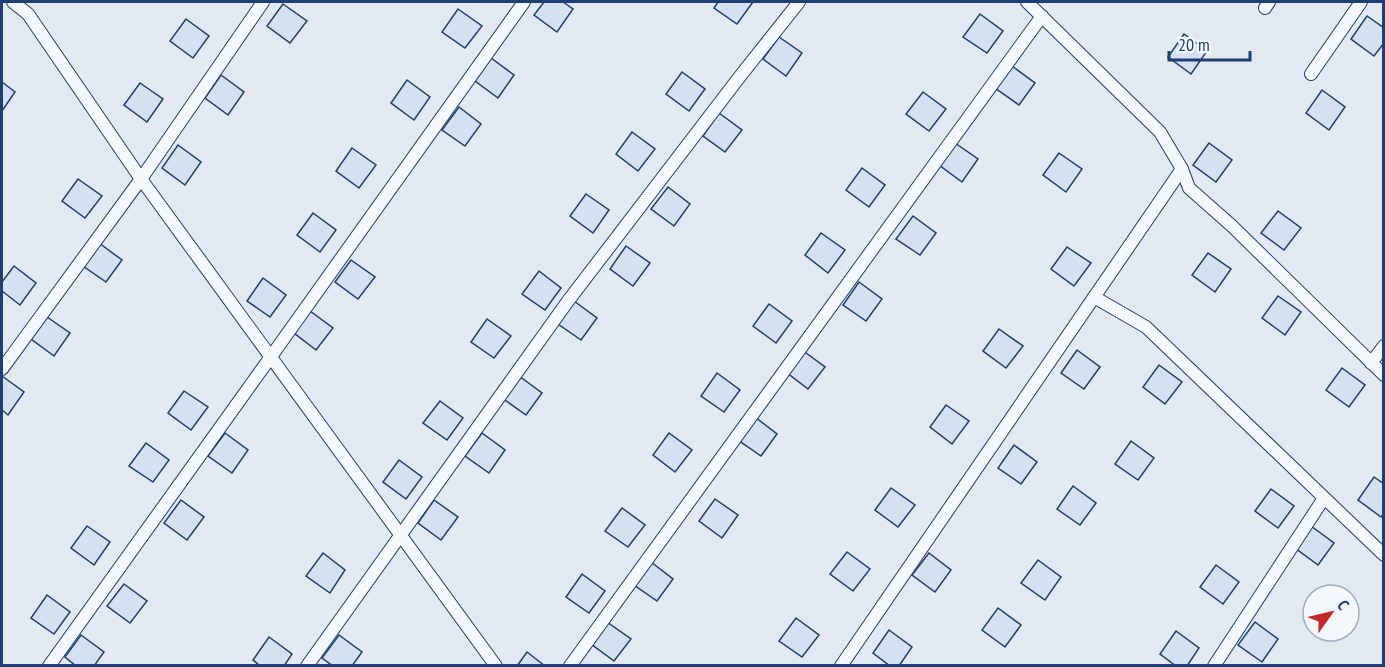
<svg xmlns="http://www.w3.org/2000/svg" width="1385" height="667" viewBox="0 0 1385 667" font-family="'PT Sans Narrow',sans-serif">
	<rect width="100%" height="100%" fill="#f4f7fb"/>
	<!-- green -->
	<path fill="#e3e9f0" stroke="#687fa3" stroke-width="1.5" fill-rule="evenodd" d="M2,2H1383V665H2ZM1313,595H1349V631H1313Z"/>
	<!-- building -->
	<g fill="#d5e0f0" stroke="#1d3f73" stroke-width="1.5">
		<path d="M544,2H563L573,9L557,32L534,15Z"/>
		<path d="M718,2H753L737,24L714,8Z"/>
		<path d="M283,4L307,21L290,43L267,26Z"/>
		<path d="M458,9L482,26L465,48L442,32Z"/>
		<path d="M980,14L1003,31L987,53L963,37Z"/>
		<path d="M1367,16L1384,28V43L1374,56L1351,39Z"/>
		<path d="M186,19L209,36L193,58L170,41Z"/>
		<path d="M1184,34L1207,51L1191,74L1168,57Z"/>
		<path d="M779,37L802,53L786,76L763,59Z"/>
		<path d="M491,58L514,75L498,98L475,81Z"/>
		<path d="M1012,66L1035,83L1019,105L995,88Z"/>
		<path d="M682,72L705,89L689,111L666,94Z"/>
		<path d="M221,75L244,92L228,115L205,98Z"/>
		<path d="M407,80L430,97L414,120L391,103Z"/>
		<path d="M2,82L15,92L2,111Z"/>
		<path d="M140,83L163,99L147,122L124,105Z"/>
		<path d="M1322,90L1345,107L1329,130L1306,113Z"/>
		<path d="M923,92L946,109L929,131L906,114Z"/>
		<path d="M459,107L481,124L465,146L442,130Z"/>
		<path d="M719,113L742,130L725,152L703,136Z"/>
		<path d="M632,132L655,149L638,171L616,154Z"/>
		<path d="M955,143L978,159L962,182L939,165Z"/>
		<path d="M1209,143L1232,160L1216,182L1193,165Z"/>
		<path d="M178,145L201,162L185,185L162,168Z"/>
		<path d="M352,148L376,165L359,188L336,171Z"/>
		<path d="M1059,153L1082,169L1066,192L1043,175Z"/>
		<path d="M862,168L885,185L869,207L846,190Z"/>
		<path d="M78,179L102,196L85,218L62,201Z"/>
		<path d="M668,187L690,204L674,226L651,209Z"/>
		<path d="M586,194L609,210L593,233L570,216Z"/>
		<path d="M1278,211L1301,228L1284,250L1261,233Z"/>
		<path d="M313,213L336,230L320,252L297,235Z"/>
		<path d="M913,216L936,233L920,255L896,239Z"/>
		<path d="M821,233L845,250L828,273L805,255Z"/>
		<path d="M99,243L122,260L106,282L83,266Z"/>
		<path d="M626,246L650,263L633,286L610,269Z"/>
		<path d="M1067,247L1091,263L1074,286L1051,269Z"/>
		<path d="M1208,253L1231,269L1215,292L1192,275Z"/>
		<path d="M351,260L375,277L358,299L335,282Z"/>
		<path d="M14,266L36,283L20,305L2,291V282Z"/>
		<path d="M539,271L561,288L545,310L522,294Z"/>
		<path d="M263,278L286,295L270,317L247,301Z"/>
		<path d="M859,282L882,299L866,321L843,305Z"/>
		<path d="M1278,296L1301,312L1285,335L1262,318Z"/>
		<path d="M574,301L597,318L581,340L558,324Z"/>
		<path d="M769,304L792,321L776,343L753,326Z"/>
		<path d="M310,311L333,328L316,350L294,333Z"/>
		<path d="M47,317L70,333L54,356L31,339Z"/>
		<path d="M487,319L511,336L494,358L471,342Z"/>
		<path d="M999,329L1023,346L1006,368L983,351Z"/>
		<path d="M802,350L825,367L808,389L786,372Z"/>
		<path d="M1077,350L1100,367L1084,389L1061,373Z"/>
		<path d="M1159,365L1182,382L1165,404L1143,387Z"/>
		<path d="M1342,368L1365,385L1349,407L1326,390Z"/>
		<path d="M717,373L740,390L724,412L701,396Z"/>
		<path d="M2,376L24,392L8,415L2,410Z"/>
		<path d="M519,376L542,393L526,415L502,398Z"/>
		<path d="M184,391L208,407L191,430L168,413Z"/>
		<path d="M440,401L463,418L447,440L423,423Z"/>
		<path d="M946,405L969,421L952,444L930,427Z"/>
		<path d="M755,417L777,434L761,456L738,440Z"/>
		<path d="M225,433L248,450L232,473L208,456Z"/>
		<path d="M482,433L505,450L489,473L465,456Z"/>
		<path d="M669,433L692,450L675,472L653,455Z"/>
		<path d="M1131,441L1154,458L1138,480L1115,464Z"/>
		<path d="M146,443L169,460L153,482L129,466Z"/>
		<path d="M1014,445L1037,462L1021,484L998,468Z"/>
		<path d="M399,460L422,477L406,499L383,482Z"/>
		<path d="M1374,477L1384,484V513L1381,517L1358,500Z"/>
		<path d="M1073,486L1096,503L1080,525L1057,509Z"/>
		<path d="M891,488L915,505L898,527L875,510Z"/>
		<path d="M1271,489L1294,506L1278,528L1255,511Z"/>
		<path d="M715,499L738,515L722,538L699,521Z"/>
		<path d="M181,500L204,517L187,540L164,523Z"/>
		<path d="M434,500L458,517L441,540L418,523Z"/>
		<path d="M622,508L645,525L628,547L605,531Z"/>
		<path d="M87,526L110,542L94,565L71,548Z"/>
		<path d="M1311,526L1334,543L1318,565L1295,548Z"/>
		<path d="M847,552L870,569L853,591L830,574Z"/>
		<path d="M323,553L345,570L330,593L306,576Z"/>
		<path d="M929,553L951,570L935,592L912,575Z"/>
		<path d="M1038,560L1061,577L1045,600L1021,583Z"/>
		<path d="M651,562L673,579L657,601L634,585Z"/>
		<path d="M1216,565L1239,582L1223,604L1200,587Z"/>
		<path d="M582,574L605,591L589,613L566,597Z"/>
		<path d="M124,584L147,601L130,623L107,606Z"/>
		<path d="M47,595L70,612L54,634L31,618Z"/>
		<path d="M998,608L1021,625L1005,647L982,630Z"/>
		<path d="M796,618L819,635L802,657L779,641Z"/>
		<path d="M607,622L631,639L614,661L591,644Z"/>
		<path d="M1255,622L1278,639L1262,662L1238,645Z"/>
		<path d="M889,630L912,647L899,666H890L873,653Z"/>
		<path d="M1176,631L1199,648L1187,666H1176L1160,654Z"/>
		<path d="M81,635L104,652L94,666H76L65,657Z"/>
		<path d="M339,635L362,652L352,666H333L322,658Z"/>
		<path d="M269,637L292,654L284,666H260L253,660Z"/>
		<path d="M527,652L545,666H517Z"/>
	</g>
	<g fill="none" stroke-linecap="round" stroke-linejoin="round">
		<!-- service casing -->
		<g stroke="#1d3f73" stroke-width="14">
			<g id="service">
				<path d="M13,2L28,14L141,179L496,666"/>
				<path d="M1027,2L1160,132L1182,169L1189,188L1232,226L1384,375"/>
				<path d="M1265,8L1269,2"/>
				<path d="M1311,74L1361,2"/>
				<path d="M1094,297L1146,327L1384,555"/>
				<path d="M1371,363L1384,346"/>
				<path d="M2,369L141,179L263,2"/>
				<path d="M49,666L270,358L524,2"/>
				<path d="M307,666L568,301L741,75L799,2"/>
				<path d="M570,666L1042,16"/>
				<path d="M841,666L1182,169"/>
				<path d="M1214,666L1324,498"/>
			</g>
		</g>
		<!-- service -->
		<use href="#service" stroke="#f4f7fb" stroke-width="12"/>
	</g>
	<!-- border -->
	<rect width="1385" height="667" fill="none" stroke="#1d3f73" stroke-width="6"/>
	<!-- north arrow -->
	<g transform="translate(1331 613) rotate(56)"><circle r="28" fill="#f4f7fb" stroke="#9eadc5" stroke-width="1.5"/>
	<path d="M0-4.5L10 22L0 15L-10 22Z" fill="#c62828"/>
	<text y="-9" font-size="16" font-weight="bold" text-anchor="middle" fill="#1d3f73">С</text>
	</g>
	<!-- scale -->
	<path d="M1169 51v9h81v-9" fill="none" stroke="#1d3f73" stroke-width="3"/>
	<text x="1178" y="51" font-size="18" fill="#1d3f73" stroke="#f4f7fb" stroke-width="4.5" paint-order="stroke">20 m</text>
</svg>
